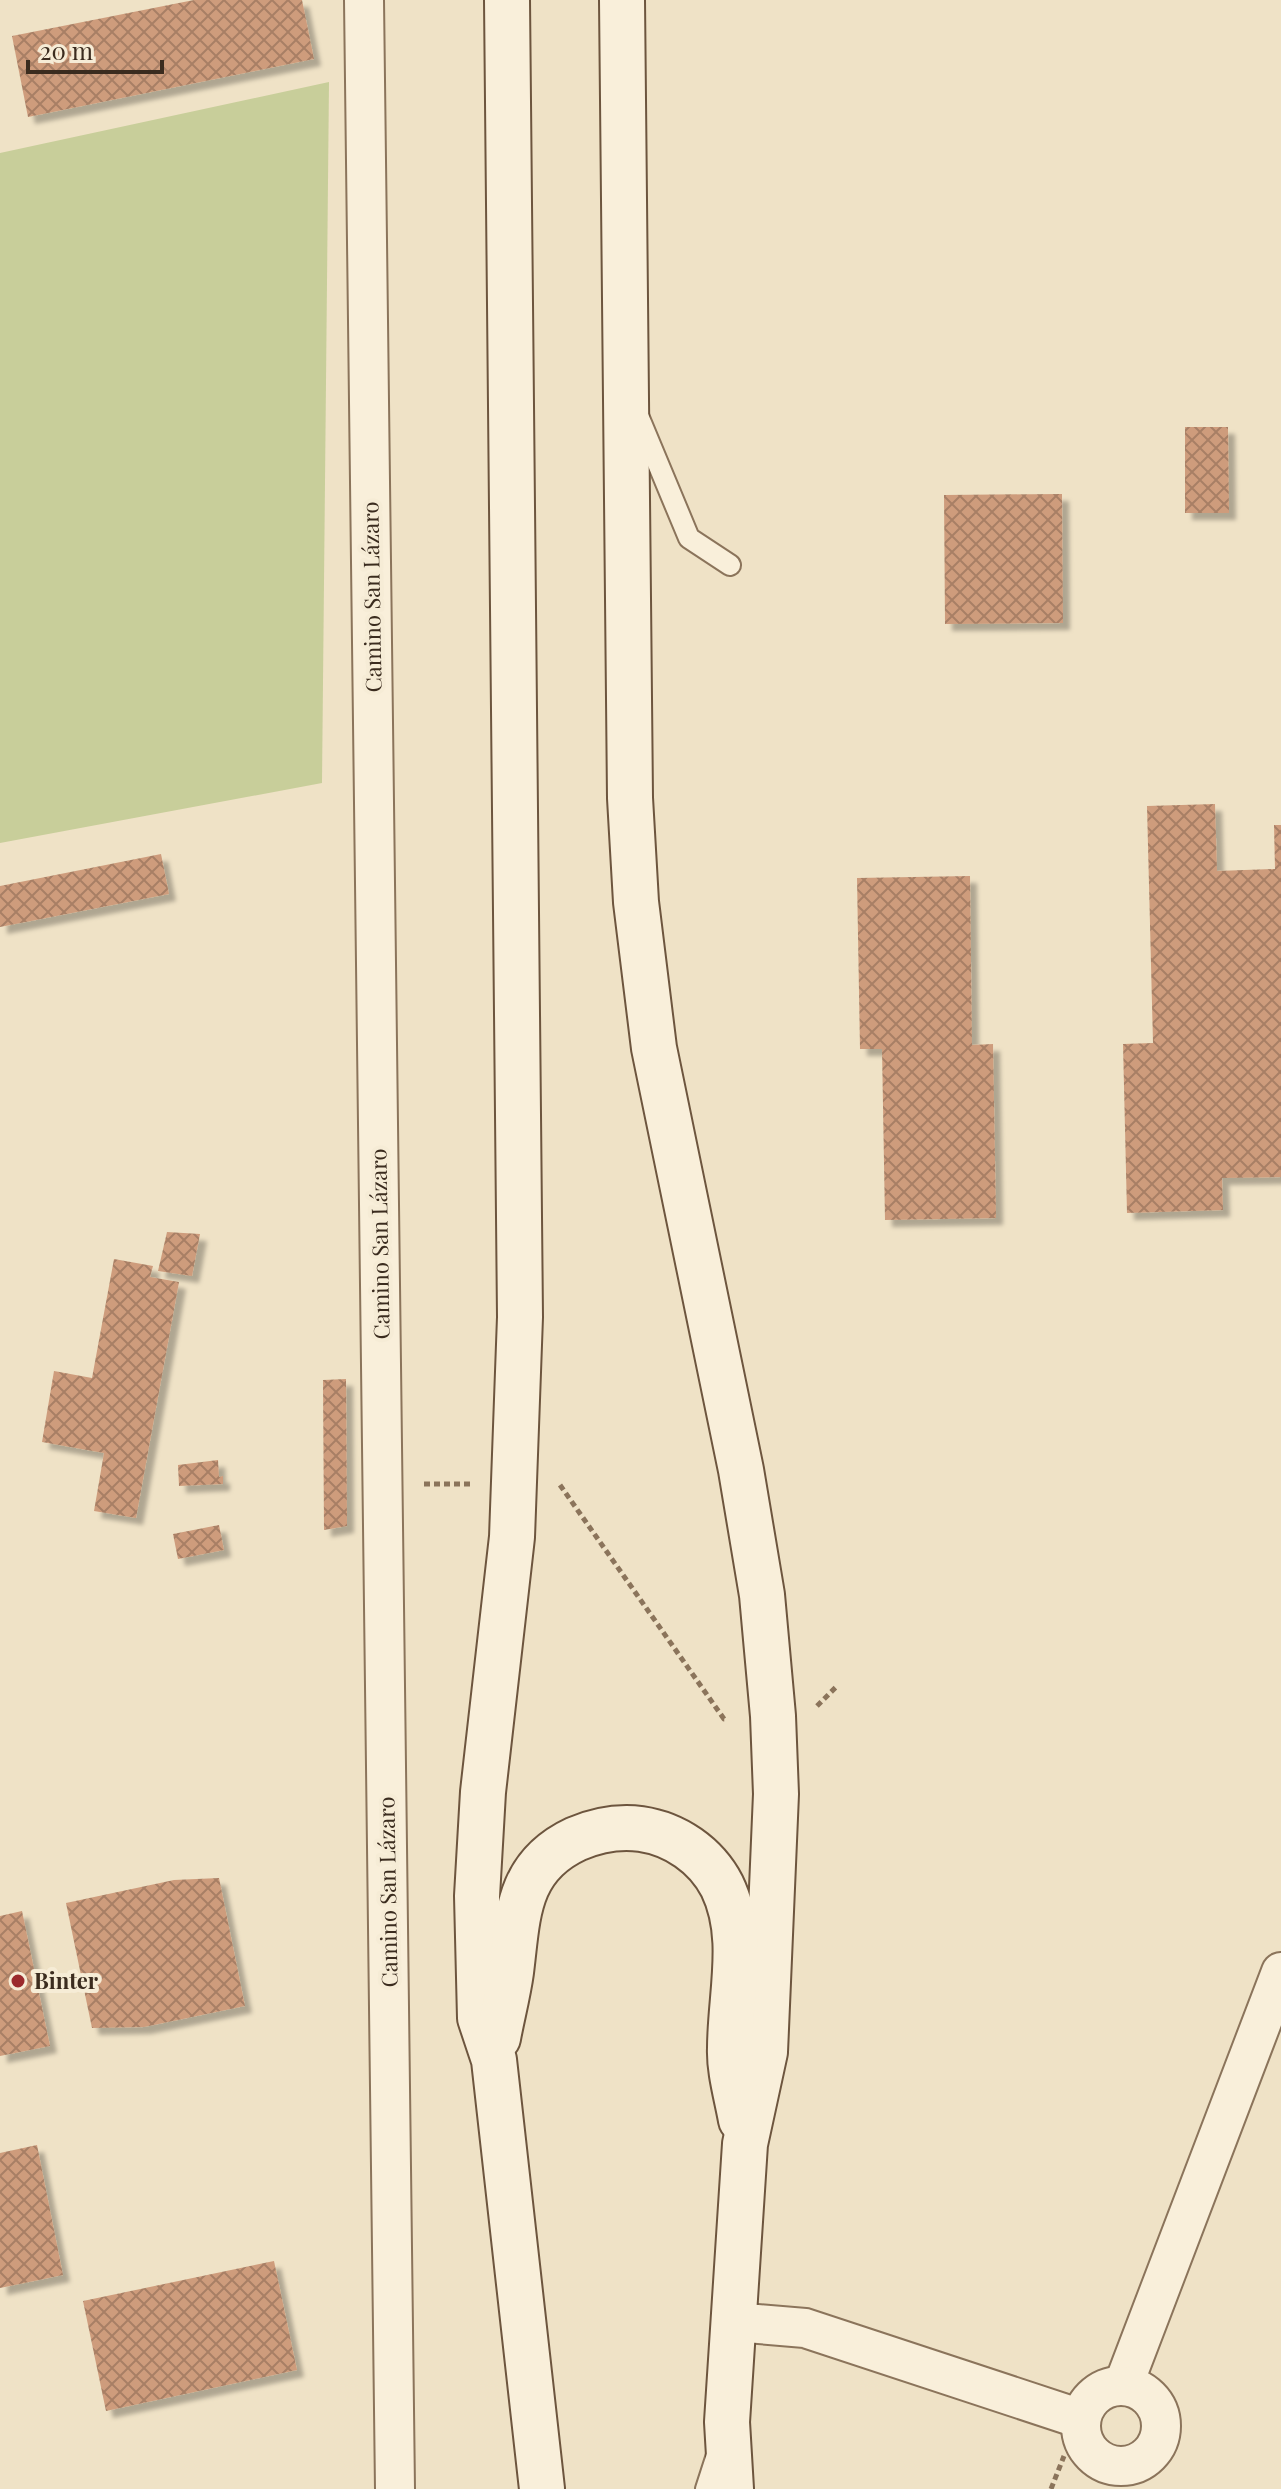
<svg xmlns="http://www.w3.org/2000/svg" width="1281" height="2489" viewBox="0 0 1281 2489" font-family="'Playfair Display',serif">
	<defs>
		<pattern id="building-cross-hatch" width="8" height="8" patternUnits="userSpaceOnUse" patternTransform="scale(2)"><rect width="8" height="8" fill="#ce9c7c"/><path d="M0 0l8 8M0 8l8-8" fill="none" stroke="#a87f65"/></pattern>
		<filter id="shadow"><feDropShadow dx="7" dy="7" stdDeviation="2" flood-color="#0004"/></filter>
	</defs>
	<rect width="100%" height="100%" fill="#efe2c6"/>
	<!-- green -->
	<path fill="#c8ce9a" d="M329,82L322,783L0,843V153Z"/>
	<!-- building -->
	<g fill="url(#building-cross-hatch)" filter="url(#shadow)">
		<path d="M194,0H302L314,59L28,117L12,36Z"/>
		<path d="M1185,427H1228L1229,513H1185Z"/>
		<path d="M1062,494L1063,623L945,624L944,495Z"/>
		<path d="M1215,804L1217,871L1275,869L1274,825H1281V1177L1222,1178L1223,1210L1127,1213L1123,1044L1153,1043L1147,806Z"/>
		<path d="M161,854L169,894L0,927V886Z"/>
		<path d="M970,876L972,1045L993,1044L996,1218L885,1220L882,1049H860L857,878Z"/>
		<path d="M167,1232L200,1234L192,1276L158,1271Z"/>
		<path d="M114,1259L153,1266L150,1277L179,1282L136,1518L94,1511L104,1453L42,1442L54,1371L92,1378Z"/>
		<path d="M346,1379L347,1526L324,1530L323,1380Z"/>
		<path d="M218,1460L219,1477L223,1476V1484L179,1486L178,1465Z"/>
		<path d="M219,1525L224,1550L178,1559L173,1534Z"/>
		<path d="M219,1878L245,2006L144,2027L92,2028L66,1903L174,1880Z"/>
		<path d="M22,1911L50,2046L0,2056V1916Z"/>
		<path d="M37,2145L63,2275L0,2288V2153Z"/>
		<path d="M274,2261L297,2370L106,2411L83,2301Z"/>
	</g>
	<g fill="none" stroke-linecap="round" stroke-linejoin="round">
		<!-- service casing -->
		<g stroke="#8b745b" stroke-width="24">
			<g id="service">
				<path d="M639,418L689,538L730,565"/>
				<path d="M706,2489L717,2455"/>
			</g>
		</g>
		<!-- minor casing -->
		<g stroke="#8b745b" stroke-width="42">
			<g id="minor">
				<path d="M364,0L395,2489"/>
				<path d="M734,2322L805,2328L1081,2419"/>
				<path d="M1123,2386L1281,1972"/>
				<circle cx="1121" cy="2426" r="40"/>
			</g>
		</g>
		<!-- secondary casing -->
		<g stroke="#6d553e" stroke-width="48">
			<g id="secondary">
				<path d="M507,0L520,1317L512,1537L483,1792L477,1896L480,2018L494,2060L542,2489"/>
				<path d="M622,0L630,798L636,902L654,1048L741,1470L762,1595L773,1716L776,1794L765,2052L745,2144L727,2422L731,2489"/>
				<path d="M498,2038C502,2016 508,1994 511,1972C518,1917 516,1867 576,1839C597,1830 618,1826 641,1829C675,1834 706,1855 722,1886C747,1937 730,1994 730,2048C729,2071 737,2097 741,2120"/>
			</g>
		</g>
		<!-- path -->
		<g stroke="#8b745b" stroke-width="5" stroke-dasharray="6 4" stroke-linecap="butt">
			<path d="M424,1484H470"/>
			<path d="M560,1485L724,1719H728"/>
			<path d="M817,1706L836,1687"/>
			<path d="M1051,2489L1064,2456"/>
		</g>
		<!-- service -->
		<use href="#service" stroke="#f9efda" stroke-width="20"/>
		<!-- minor -->
		<use href="#minor" stroke="#f9efda" stroke-width="38"/>
		<!-- secondary -->
		<use href="#secondary" stroke="#f9efda" stroke-width="44"/>
	</g>
	<!-- markers -->
	<circle fill="#9b2a2d" stroke="#f6ecd6" stroke-width="3" cx="18" cy="1981" r="8"/>
	<g text-anchor="middle" stroke-width="8" stroke-linejoin="round" paint-order="stroke">
		<!-- street labels -->
		<g font-size="22" fill="#3b2c1f" stroke="#f6ecd6">
			<text transform="translate(372 597) rotate(-91)" y="8">Camino San Lázaro</text>
			<text transform="translate(380 1244) rotate(-91)" y="8">Camino San Lázaro</text>
			<text transform="translate(388 1892) rotate(-91)" y="8">Camino San Lázaro</text>
		</g>
		<!-- poi labels -->
		<g font-size="22" font-weight="bold" fill="#3b2c1f" stroke="#f6ecd6" text-anchor="start">
			<text x="34" y="1989">Binter</text>
		</g>
	</g>
	<!-- scale -->
	<path d="M28 60v12h134v-12" fill="none" stroke="#3b2c1f" stroke-width="4"/>
	<text x="40" y="60" font-size="24" fill="#3b2c1f" stroke="#f6ecd6" stroke-width="6" paint-order="stroke">20 m</text>
</svg>
